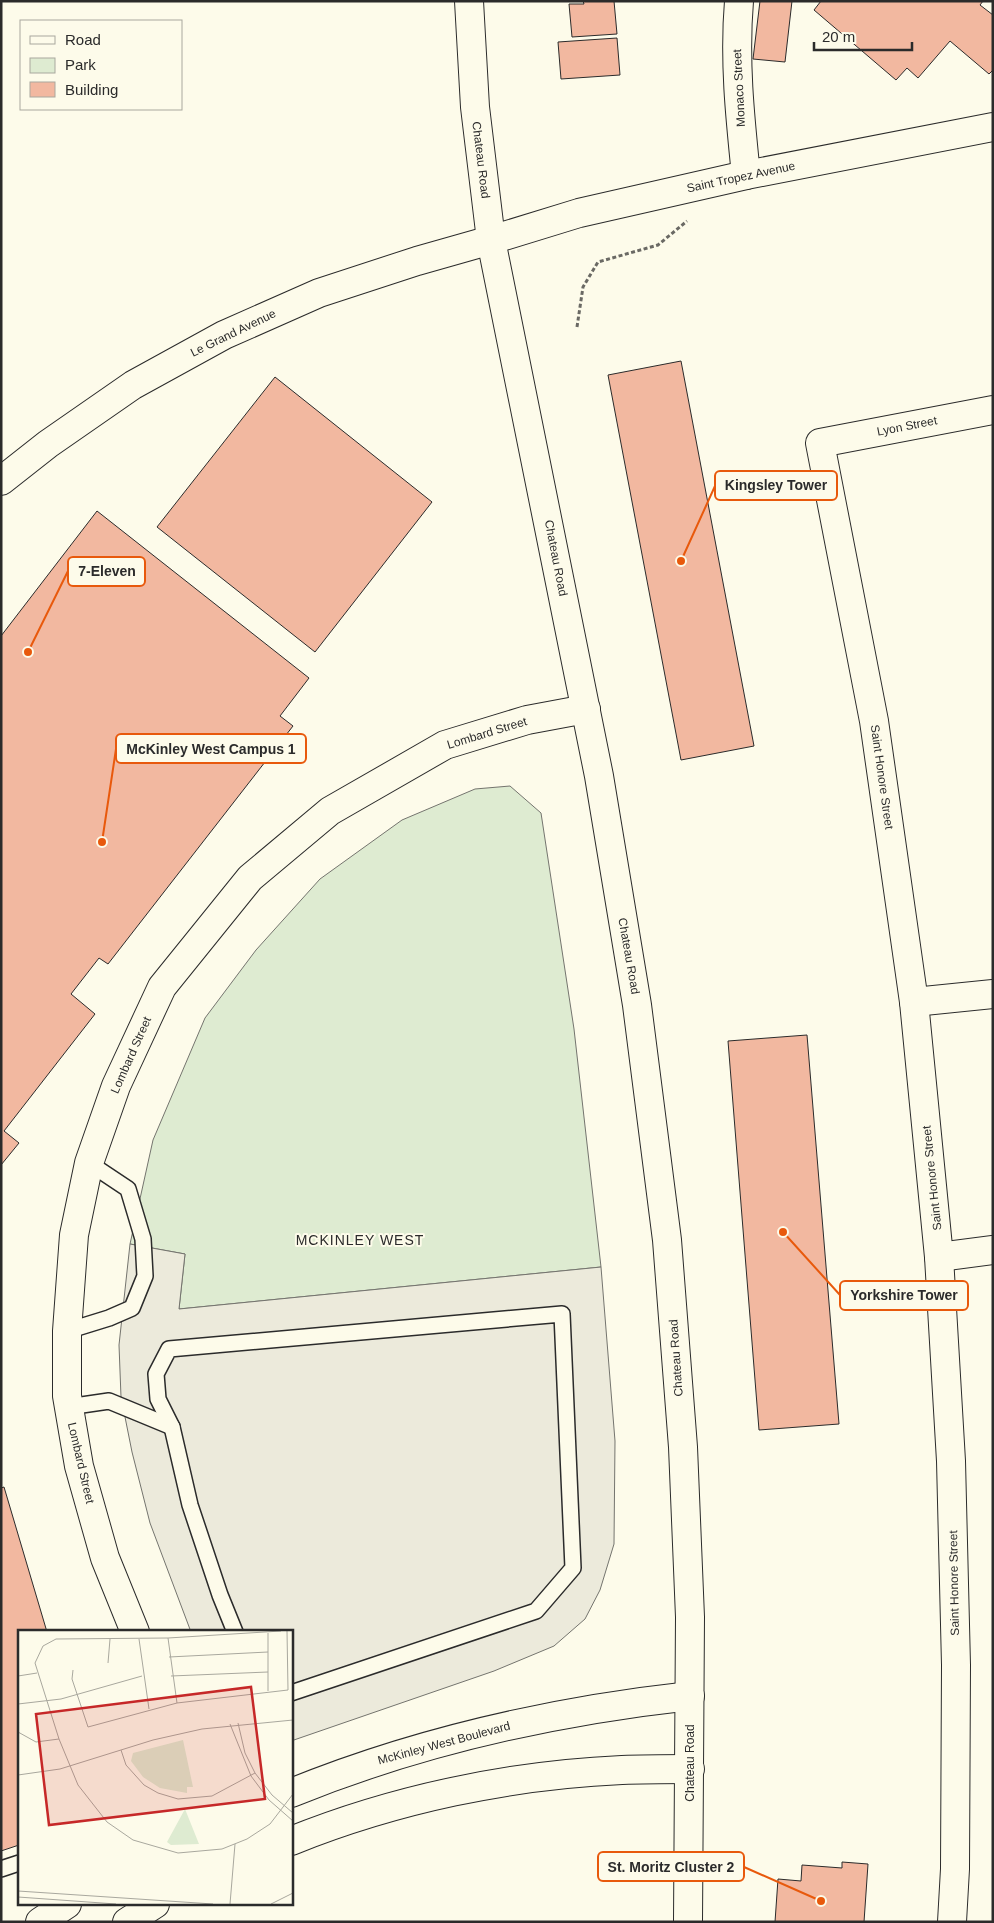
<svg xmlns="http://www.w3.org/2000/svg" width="994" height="1923" viewBox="0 0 994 1923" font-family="Helvetica,sans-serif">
	<rect width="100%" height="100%" fill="#fdfbea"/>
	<!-- green -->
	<path fill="#deebd1" stroke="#74746e" d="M510,786L541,813L574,1029L601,1267L179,1309L185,1254L130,1244L153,1140L205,1018L256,950L320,879L402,820L475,789Z"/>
	<!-- parking -->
	<path fill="#eceadb" stroke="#74746e" d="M130,1244L185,1254L179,1309L601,1267L615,1441L614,1544L600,1590L585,1619L554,1646L494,1671L291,1741V1632H191L150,1523L132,1452L121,1397L119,1345Z"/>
	<!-- building -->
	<g fill="#f2b8a0" stroke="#2b2b2b">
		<path d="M583,1H614L617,34L572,37L569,4H584Z"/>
		<path d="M760,1H792L785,62L753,59Z"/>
		<path d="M821,1H983L980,5L993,15V70L989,74L950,41L918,78L907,68L896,80L814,10Z"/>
		<path d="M617,38L620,75L561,79L558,42Z"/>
		<path d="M681,361L754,746L681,760L608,375Z"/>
		<path d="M275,377L432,502L315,652L157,527Z"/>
		<path d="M97,511L309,678L280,716L293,726L108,964L99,958L71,994L95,1014L4,1131L19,1143L1,1165V636Z"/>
		<path d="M807,1035L839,1424L759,1430L728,1041Z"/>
		<path d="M4,1487L47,1632H19V1845L1,1851V1488Z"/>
		<path d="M842,1862L868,1864L864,1922H775L778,1879L801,1881L802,1865L842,1868Z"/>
	</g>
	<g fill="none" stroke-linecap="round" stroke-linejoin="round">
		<!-- service casing -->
		<g stroke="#2b2b2b" stroke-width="18">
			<g id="service">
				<path d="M67,1331L109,1318L132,1308L145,1276L143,1239L128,1189L89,1163"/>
				<path d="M68,1407L109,1401L172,1427"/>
				<path d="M235,1632L220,1595L190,1505L172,1427L158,1399L156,1374L169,1349L562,1314L573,1568L536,1611L291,1693"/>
				<path d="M1,1869L19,1863"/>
			</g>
		</g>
		<!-- minor casing -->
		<g stroke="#2b2b2b" stroke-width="30">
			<g id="minor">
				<path d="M469,1L475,107L491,240L599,776L637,1005L667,1240L683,1447L690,1617L688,1922"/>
				<path d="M739,1C734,60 740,117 746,175"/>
				<path d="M1,481L48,444L133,385L224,335L319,293L417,261L491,240L579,213L746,175L993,127"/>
				<path d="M914,1002L993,994"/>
				<path d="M939,1257L993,1250"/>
				<path d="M135,1632L105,1558L79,1466L67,1396V1331L74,1235L89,1163L116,1086L162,987L250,878L330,811L445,745L527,720L586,709"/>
				<path d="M291,1793C419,1741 554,1711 690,1696"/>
				<path d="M291,1841C395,1799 510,1775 622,1770C644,1769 667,1769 690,1769"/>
				<path d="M40,1922L67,1904"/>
				<path d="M127,1922L155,1904"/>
				<path d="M952,1922L955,1869L956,1665L951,1461L939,1257L914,1002L874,721L820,443L993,410"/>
			</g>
		</g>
		<!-- path -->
		<path stroke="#6a6964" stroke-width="3" stroke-dasharray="4 2.5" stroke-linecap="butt" d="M577,327L583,287L598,262L658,245L687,221"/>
		<!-- service -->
		<use href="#service" stroke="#fdfbea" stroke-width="15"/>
		<!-- minor -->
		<use href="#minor" stroke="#fdfbea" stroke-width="28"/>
	</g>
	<g text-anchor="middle" stroke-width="4" stroke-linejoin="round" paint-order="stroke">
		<!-- street labels -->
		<g font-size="12" fill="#2b2b2b" stroke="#fdfbea">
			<text transform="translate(739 88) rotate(-93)" y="4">Monaco Street</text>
			<text transform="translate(481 160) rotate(83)" y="4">Chateau Road</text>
			<text transform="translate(741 177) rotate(-12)" y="4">Saint Tropez Avenue</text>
			<text transform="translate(233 333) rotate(-26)" y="4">Le Grand Avenue</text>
			<text transform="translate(907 426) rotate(-11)" y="4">Lyon Street</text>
			<text transform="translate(556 558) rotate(79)" y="4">Chateau Road</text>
			<text transform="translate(487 733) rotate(-17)" y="4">Lombard Street</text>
			<text transform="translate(882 777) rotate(82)" y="4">Saint Honore Street</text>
			<text transform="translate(629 956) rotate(80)" y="4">Chateau Road</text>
			<text transform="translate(131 1055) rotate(-66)" y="4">Lombard Street</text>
			<text transform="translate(932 1178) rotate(-96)" y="4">Saint Honore Street</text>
			<text transform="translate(676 1358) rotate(-94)" y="4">Chateau Road</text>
			<text transform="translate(81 1463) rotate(77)" y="4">Lombard Street</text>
			<text transform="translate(954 1583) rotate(-91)" y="4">Saint Honore Street</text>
			<text transform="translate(444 1743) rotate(-15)" y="4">McKinley West Boulevard</text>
			<text transform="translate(690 1763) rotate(-90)" y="4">Chateau Road</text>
		</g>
		<!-- neighbourhood labels -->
		<g font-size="14" letter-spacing="1" fill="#2b2b2b" stroke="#fdfbea">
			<text x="360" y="1245">MCKINLEY WEST</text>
		</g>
	</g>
	<!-- overview -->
	<g transform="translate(18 1630)">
		<rect width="275" height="275" fill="#fdfbea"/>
		<path d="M165,110L175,157H169V163L142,158L125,147L113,131L115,123ZM167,179L181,214L153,215L149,212Z" fill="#deebd1"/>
		<path fill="none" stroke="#a9a89e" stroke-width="1" d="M263,1L150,8L38,9L25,16L17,33L41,109L60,155L89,192L115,210L160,223L204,219L229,209L252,194L275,164M250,3V61M150,8L159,73M121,9L131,79M151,27L250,22M90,33L92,9M55,40L54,49L70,97L159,73L270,60L269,1M0,46L19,43M153,46L250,42M0,74L43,69L124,46M220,93L227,123L237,143L254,165L275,183M212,94L233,146L251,170L275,191M0,102L18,112L41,109M103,120L108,135L126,155L140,163L160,169L194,166L237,143M0,145L42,139L135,110L184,99L275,90M0,261L195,274M0,267L98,274M212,274L217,214M253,274L275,263"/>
		<path fill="#c62828" fill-opacity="0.15" stroke="#c62828" stroke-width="2.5" d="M233,57L247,169L31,195L18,84Z"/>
		<rect width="275" height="275" fill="none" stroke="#2b2b2b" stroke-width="2.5"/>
	</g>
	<!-- callouts -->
	<path fill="none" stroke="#e8590c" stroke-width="2" d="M681 561L715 486M28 652L68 571M102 842L116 749M783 1232L840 1295M821 1901L744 1867"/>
	<g fill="#e8590c" stroke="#fdfbea" stroke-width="2">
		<circle cx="681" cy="561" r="5"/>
		<circle cx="28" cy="652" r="5"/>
		<circle cx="102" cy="842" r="5"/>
		<circle cx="783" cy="1232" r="5"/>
		<circle cx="821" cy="1901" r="5"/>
	</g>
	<g fill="#fdfbea" stroke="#e8590c" stroke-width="2">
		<rect x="715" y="471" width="122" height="29" rx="5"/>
		<rect x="68" y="557" width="77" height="29" rx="5"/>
		<rect x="116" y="734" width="190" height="29" rx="5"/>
		<rect x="840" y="1281" width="128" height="29" rx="5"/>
		<rect x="598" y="1852" width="146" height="29" rx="5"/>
	</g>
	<g font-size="14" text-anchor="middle" font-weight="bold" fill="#2b2b2b">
		<text x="776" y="490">Kingsley Tower</text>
		<text x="107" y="576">7-Eleven</text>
		<text x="211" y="754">McKinley West Campus 1</text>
		<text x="904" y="1300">Yorkshire Tower</text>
		<text x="671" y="1872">St. Moritz Cluster 2</text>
	</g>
	<!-- border -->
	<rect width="994" height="1923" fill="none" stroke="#2b2b2b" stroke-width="5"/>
	<!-- legend -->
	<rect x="20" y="20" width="162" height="90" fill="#fdfbea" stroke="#a9a89e"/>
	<rect x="30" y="36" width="25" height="8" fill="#fdfbea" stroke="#a9a89e"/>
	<text x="65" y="45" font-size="15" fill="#2b2b2b">Road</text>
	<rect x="30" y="58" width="25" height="15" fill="#deebd1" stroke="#a9a89e"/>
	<text x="65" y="70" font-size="15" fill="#2b2b2b">Park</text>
	<rect x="30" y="82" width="25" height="15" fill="#f2b8a0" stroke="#a9a89e"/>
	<text x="65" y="95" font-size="15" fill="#2b2b2b">Building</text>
	<!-- scale -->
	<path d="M814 42v8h98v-8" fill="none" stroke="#2b2b2b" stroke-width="2.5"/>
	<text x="822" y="42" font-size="15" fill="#2b2b2b" stroke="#fdfbea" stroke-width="4" paint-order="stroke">20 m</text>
</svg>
